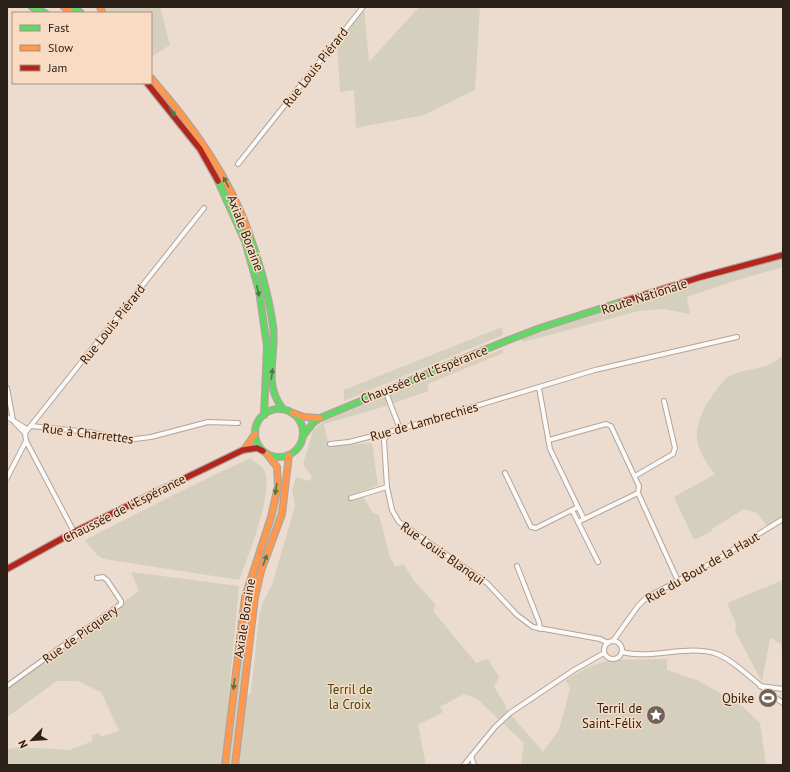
<svg xmlns="http://www.w3.org/2000/svg" width="790" height="772" viewBox="0 0 790 772" font-family="'PT Sans',sans-serif">
	<rect width="100%" height="100%" fill="#ecdcd0"/>
	<!-- green -->
	<g fill="#d5cfbd">
		<path d="M106,7H160L170,45L151,57V13H108Z"/>
		<path d="M419,7H480L475,90L424,115L356,128L354,90L340,92L337,43L364,8L369,62Z"/>
		<path d="M783,258V267L731,282L687,297L690,314L664,309L639,311L523,342L522,339L628,303Z"/>
		<path d="M502,327L503,335L344,401V390Z"/>
		<path d="M503,349V353L428,384V391L383,407L324,424L329,446L372,443L378,485L360,492L373,513L379,515L389,554L395,567L404,564L414,581L436,605L433,611L476,663L488,659L499,677L494,687L505,704L506,709L543,752L559,730L570,689L566,680L586,668L609,660L667,659V670L699,681L742,706L760,723L766,765H521L524,743L477,699L464,694L440,707L443,712L418,725L426,765H238L246,697L251,693L259,617L263,602L272,585L295,506L292,490L296,477L309,481L312,477L303,464L313,431L324,421Z"/>
		<path d="M783,354V519L769,528L757,513L744,509L712,529V531L694,540L674,497L715,474C690,444 692,424 714,393C719,387 724,378 731,375C749,367 770,371 783,354Z"/>
		<path d="M250,458C254,462 262,466 264,470C275,489 247,560 239,580L104,559L97,555L85,540L169,497Z"/>
		<path d="M282,474L278,516L262,560L233,765H228L249,589L277,502Z"/>
		<path d="M131,572L239,586L222,765H7V749L22,747L69,750L93,741L92,735L99,733L100,737L119,731L101,692L78,681H57L7,717V686L139,591Z"/>
		<path d="M783,580V649L781,650V644L770,638L762,682L735,631L736,624L727,603Z"/>
	</g>
	<g fill="none" stroke-linecap="round" stroke-linejoin="round">
		<!-- street casing -->
		<g stroke="#b1a49b" stroke-width="6">
			<g id="street">
				<path d="M238,164L363,7"/>
				<path d="M7,388L13,420"/>
				<path d="M539,388L550,449L578,507L572,510L598,562"/>
				<path d="M385,390L400,429"/>
				<path d="M7,417L27,429"/>
				<path d="M15,423L25,433"/>
				<path d="M31,426L89,432L127,440L151,437L208,422L238,423"/>
				<path d="M388,432L384,440L387,487L392,510L399,522L487,583L517,615L533,627L600,639L608,643"/>
				<path d="M549,440L606,424L611,426L639,486L638,493L678,581"/>
				<path d="M330,444L349,442L400,429L595,370L737,337"/>
				<path d="M505,473L531,527L536,528L572,510"/>
				<path d="M635,476L673,454L675,448L664,401"/>
				<path d="M7,478L26,441"/>
				<path d="M351,498L387,487"/>
				<path d="M578,507L584,519"/>
				<path d="M578,522L638,493"/>
				<path d="M74,532L26,441L25,433L204,208"/>
				<path d="M517,566L539,622L540,629"/>
				<path d="M613,641L638,606L646,598L715,561L783,519"/>
				<circle cx="613" cy="650" r="9"/>
				<path d="M622,652C652,660 687,644 717,654C736,661 764,691 783,703"/>
				<path d="M7,686L121,604V601L107,580L103,577L97,578"/>
				<path d="M760,686L783,689"/>
				<path d="M471,756L474,765"/>
				<path d="M464,765L495,727L510,713L574,670L604,653"/>
			</g>
		</g>
		<!-- fast casing -->
		<g stroke="#b1a49b" stroke-width="8">
			<g id="fast">
				<path d="M32,7L45,13"/>
				<path d="M74,7L81,13"/>
				<path d="M218,181L245,241L259,291L267,346L264,415"/>
				<path d="M250,236C260,265 269,295 273,326C277,356 262,383 283,409"/>
				<circle cx="279" cy="433" r="24"/>
				<path d="M303,436L313,423L320,418L506,341L540,328L621,302"/>
			</g>
		</g>
		<!-- slow casing -->
		<g stroke="#b1a49b" stroke-width="8">
			<g id="slow">
				<path d="M64,7L71,13"/>
				<path d="M100,7L103,13"/>
				<path d="M151,78C192,125 230,177 250,236"/>
				<path d="M293,413L304,417L320,418"/>
				<path d="M244,450L255,434"/>
				<path d="M225,765L245,597L271,517L278,486L277,467L267,454"/>
				<path d="M235,765L255,597L261,571L282,514L289,455"/>
			</g>
		</g>
		<!-- jam casing -->
		<g stroke="#b1a49b" stroke-width="8">
			<g id="jam">
				<path d="M147,83L200,149L218,181"/>
				<path d="M621,302L701,277L783,255"/>
				<path d="M7,569L74,532L243,450L257,448L263,451"/>
			</g>
		</g>
		<!-- street -->
		<use href="#street" stroke="#fcfaf8" stroke-width="4"/>
		<!-- fast -->
		<use href="#fast" stroke="#63d668" stroke-width="5.5"/>
		<!-- slow -->
		<use href="#slow" stroke="#ff974d" stroke-width="5.5"/>
		<!-- jam -->
		<use href="#jam" stroke="#b3261e" stroke-width="5.5"/>
	</g>
	<!-- one-way arrows -->
	<defs><path id="oneway-solid" d="M-6-.8H1V-3.2L6.5 0L1 3.2V.8H-6Z"/></defs>
	<g fill="#487c40">
		<use href="#oneway-solid" transform="translate(172 112) rotate(52)"/>
		<use href="#oneway-solid" transform="translate(226 182) rotate(-118)"/>
		<use href="#oneway-solid" transform="translate(258 291) rotate(78)"/>
		<use href="#oneway-solid" transform="translate(272 374) rotate(-83)"/>
		<use href="#oneway-solid" transform="translate(276 489) rotate(99)"/>
		<use href="#oneway-solid" transform="translate(265 560) rotate(-70)"/>
		<use href="#oneway-solid" transform="translate(234 684) rotate(97)"/>
	</g>
	<!-- icons -->
	<defs>
		<g id="stadium-disc" transform="scale(1)"><circle r="9.5" fill="#706359" stroke="#f9dbc3"/><path d="M0-5a6.5 5 0 1 0 0 10a6.5 5 0 1 0 0-10ZM-3.5-1.8h7v3.6h-7Z" fill="#fff"/></g>
		<g id="sight-disc" transform="scale(1)"><circle r="9.5" fill="#706359" stroke="#f9dbc3"/><path d="M0-6L1.8-2.2L6-1.7L2.9 1.2L3.7 5.4L0 3.3L-3.7 5.4L-2.9 1.2L-6-1.7L-1.8-2.2Z" fill="#fff"/></g>
	</defs>
	<g fill-rule="evenodd">
		<use href="#stadium-disc" x="768" y="698"/>
		<use href="#sight-disc" x="656" y="715"/>
	</g>
	<g text-anchor="middle" stroke-width="3" stroke-linejoin="round" paint-order="stroke">
		<!-- street labels -->
		<g font-size="13" fill="#2d2219" stroke="#f9dbc3">
			<text transform="translate(315 67) rotate(-52)" y="5">Rue Louis Piérard</text>
			<text transform="translate(246 233) rotate(69)" y="5">Axiale Boraine</text>
			<text transform="translate(644 296) rotate(-18)" y="5">Route Nationale</text>
			<text transform="translate(112 324) rotate(-52)" y="5">Rue Louis Piérard</text>
			<text transform="translate(424 374) rotate(-22)" y="5">Chaussée de l'Espérance</text>
			<text transform="translate(424 421) rotate(-16)" y="5">Rue de Lambrechies</text>
			<text transform="translate(88 433) rotate(7)" y="5">Rue à Charrettes</text>
			<text transform="translate(124 508) rotate(-27)" y="5">Chaussée de l'Espérance</text>
			<text transform="translate(443 553) rotate(35)" y="5">Rue Louis Blanqui</text>
			<text transform="translate(702 567) rotate(-30)" y="5">Rue du Bout de la Haut</text>
			<text transform="translate(244 618) rotate(-81)" y="5">Axiale Boraine</text>
			<text transform="translate(80 634) rotate(-36)" y="5">Rue de Picquery</text>
		</g>
		<!-- park labels -->
		<g font-size="13" fill="#434812" stroke="#f9dbc3">
			<text x="350" y="694">Terril de<tspan x="350" dy="15">la Croix</tspan></text>
		</g>
		<!-- poi labels -->
		<g font-size="13" fill="#2d2219" stroke="#f9dbc3" text-anchor="end">
			<text x="754" y="703">Qbike</text>
			<text x="642" y="713">Terril de<tspan x="642" dy="15">Saint-Félix</tspan></text>
		</g>
	</g>
	<!-- border -->
	<rect width="790" height="772" fill="none" stroke="#2d2219" stroke-width="16"/>
	<!-- legend -->
	<rect x="12" y="12" width="140" height="72" fill="#f9dbc3" stroke="#a7917f"/>
	<rect x="20" y="25" width="20" height="6" fill="#63d668" stroke="#a7917f"/>
	<text x="48" y="32" font-size="12" fill="#2d2219">Fast</text>
	<rect x="20" y="45" width="20" height="6" fill="#ff974d" stroke="#a7917f"/>
	<text x="48" y="52" font-size="12" fill="#2d2219">Slow</text>
	<rect x="20" y="65" width="20" height="6" fill="#b3261e" stroke="#a7917f"/>
	<text x="48" y="72" font-size="12" fill="#2d2219">Jam</text>
	<!-- north arrow -->
	<g transform="translate(32 740) rotate(245)" stroke="#f9dbc3" stroke-width="3" paint-order="stroke">
	<path d="M0-3L7 15L0 10L-7 15Z" fill="#2d2219"/>
	<text y="-6" font-size="11" font-weight="bold" text-anchor="middle" fill="#2d2219">N</text>
	</g>
</svg>
